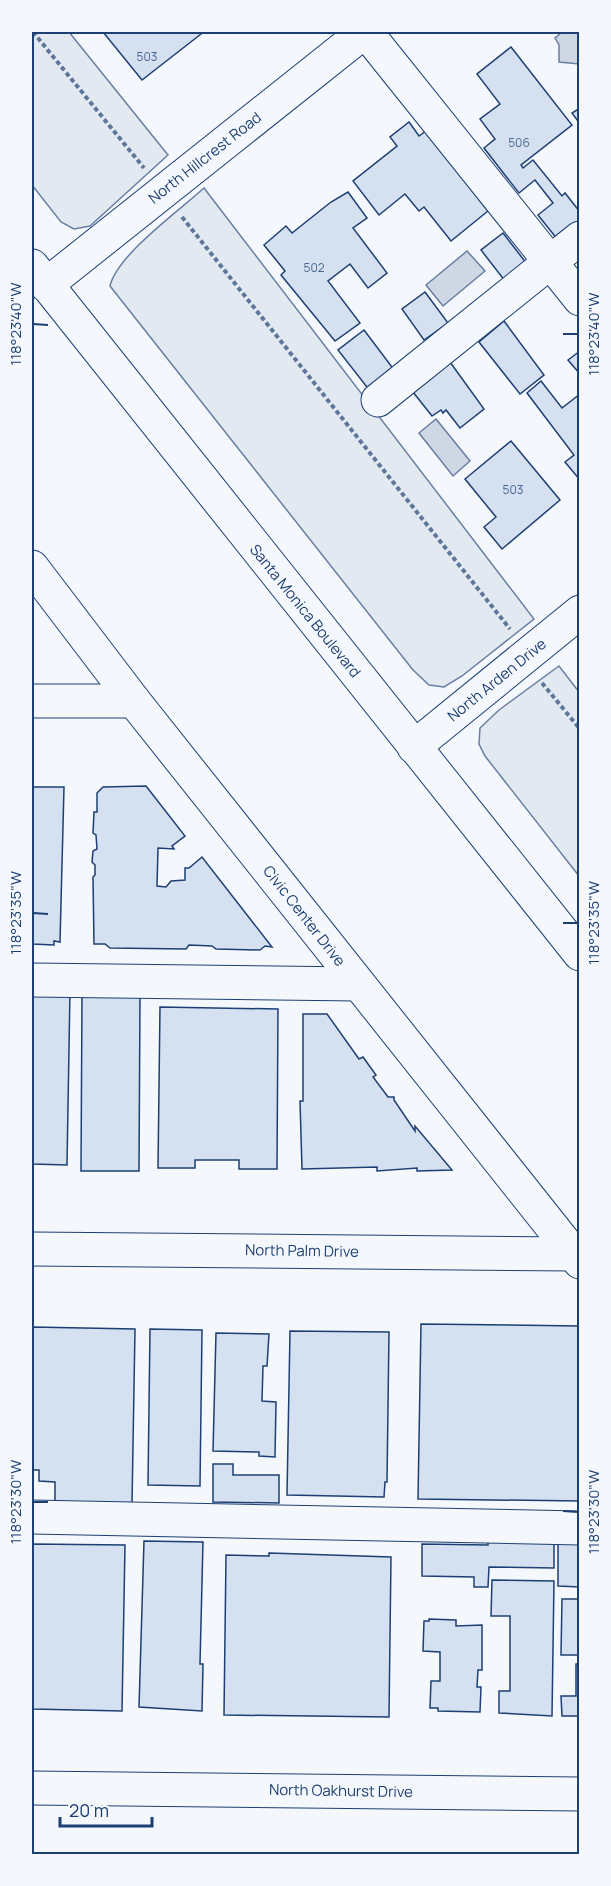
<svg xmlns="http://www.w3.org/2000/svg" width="611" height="1886" viewBox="0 0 611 1886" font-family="Manrope,sans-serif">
	<rect width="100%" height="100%" fill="#f4f7fb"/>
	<!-- green -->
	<g fill="#e3e9f0" stroke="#687fa3" stroke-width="1.5">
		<path d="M32,32H69L168,155L90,226L74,229L61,222L32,185Z"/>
		<path d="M204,188L534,619L462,676L444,687L429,685L413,670L110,286C117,255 180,210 204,188Z"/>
		<path d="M559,666L579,692V876L485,756L479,744L480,728L499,710Z"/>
	</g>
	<!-- water -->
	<g fill="#cfd7e4" stroke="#687fa3" stroke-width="1.5">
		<path d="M562,32H579V64L559,62V45L555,38Z"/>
		<path d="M467,251L485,271L443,306L426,285Z"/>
		<path d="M436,419L470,461L453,476L419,433Z"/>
	</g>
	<!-- building -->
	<g fill="#d5e0f0" stroke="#1d3f73" stroke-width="1.5">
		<path d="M103,32H199L201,34L142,80Z"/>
		<path d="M511,47L572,125L521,165L523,168L533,160L562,196L565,193L580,212V223L558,240L538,215L553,203L535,180L519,193L484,148L495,139L480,119L500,104L477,74Z"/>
		<path d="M580,108V124L572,113Z"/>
		<path d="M409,122L419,136L426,131L488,211L451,241L424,207L419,211L405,194L379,215L353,181L397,146L390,137Z"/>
		<path d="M348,192L367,218L353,228L387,273L368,288L350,264L328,281L360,323L335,341L281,275L285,271L264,245L286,226L292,233L331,202Z"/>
		<path d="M503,233L527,264L505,281L481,250Z"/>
		<path d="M425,292L448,323L424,340L402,309Z"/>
		<path d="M504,321L544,375L520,394L479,342Z"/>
		<path d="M364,330L395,371L370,391L338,350Z"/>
		<path d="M580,351V374L568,360Z"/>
		<path d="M450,362L484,409L460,428L446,410L443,413L441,410L432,416L413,392Z"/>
		<path d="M541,381L562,408L580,394V480L565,462L574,455L527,393Z"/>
		<path d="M511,441L560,500L502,549L484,527L496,517L465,479Z"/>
		<path d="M146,786L185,836L172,846L174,849L158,848L157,886L166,887L171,881L185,880V868H189L202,857L272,947L265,946L260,950L216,949L212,946L189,945L186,949L110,948L105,944H94L93,877L95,875V865L92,862L93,851L97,849L96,835L93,833L94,812H97V793L103,787Z"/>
		<path d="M32,787H64L60,942L54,941V945L32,944Z"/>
		<path d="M32,990L70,991L67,1165L32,1164Z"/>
		<path d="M82,995L140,996L139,1171H81Z"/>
		<path d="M160,1007L278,1009L277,1169H239V1160H195V1168H158Z"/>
		<path d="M303,1014H327L359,1059L363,1057L376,1075L373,1077L388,1097H394V1100L415,1131V1126L452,1170L417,1171V1168L377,1171V1167L302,1169L300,1101H303Z"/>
		<path d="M421,1324L580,1326V1501L418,1499Z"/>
		<path d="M32,1327L135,1329L132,1504L55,1503V1482L39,1481V1470H32Z"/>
		<path d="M150,1329L202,1330L200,1486L148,1485Z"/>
		<path d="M290,1331L389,1332L387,1482H385L384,1497L287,1495Z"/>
		<path d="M216,1333L269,1334L267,1366H263L262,1401L276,1402L275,1457L259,1456V1452L213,1451Z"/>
		<path d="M213,1464H233V1475H279V1503L213,1502Z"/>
		<path d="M488,1540H554V1568L489,1567L488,1587H474V1577L422,1576V1544L488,1545Z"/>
		<path d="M558,1540H580V1587L558,1586Z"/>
		<path d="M144,1541L203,1542L200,1664H203L202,1711L139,1707Z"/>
		<path d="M32,1544L125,1545L122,1711L32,1709Z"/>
		<path d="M269,1553L391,1557L389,1717L224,1715L226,1555L269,1556Z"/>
		<path d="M492,1580L554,1581L552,1716L499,1713V1691H510V1616H491Z"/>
		<path d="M562,1599H580V1655H561Z"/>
		<path d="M429,1619L456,1620V1626L482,1625V1670H478L477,1687H481L480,1712L438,1711V1708H430L431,1681H440V1652L423,1651L424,1621H429Z"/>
		<path d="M576,1664H580V1716H562L561,1696H576Z"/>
	</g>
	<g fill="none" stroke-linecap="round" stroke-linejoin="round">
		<!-- minor casing -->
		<g stroke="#1d3f73" stroke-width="35">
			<g id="minor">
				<path d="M366,32L580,299"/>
				<path d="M46,285L364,32"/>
				<path d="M378,400L580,238"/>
				<path d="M32,567L134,701L580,1262"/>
				<path d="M32,701H134"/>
				<path d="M414,747L580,612"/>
				<path d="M32,980L358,984"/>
				<path d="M32,1249L573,1254"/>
				<path d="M32,1517L580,1528"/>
				<path d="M32,1788L580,1794"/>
			</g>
		</g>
		<!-- major casing -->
		<g stroke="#1d3f73" stroke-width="35">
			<path id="major" d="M32,266L580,954"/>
		</g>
		<!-- path -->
		<g stroke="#5e769c" stroke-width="4" stroke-dasharray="4.5 3" stroke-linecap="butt">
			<path d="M33,32L144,168"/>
			<path d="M182,217L510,629"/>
			<path d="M542,683L580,729"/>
		</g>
		<!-- minor -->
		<use href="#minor" stroke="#f4f7fb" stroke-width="33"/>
		<!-- major -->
		<use href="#major" stroke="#f4f7fb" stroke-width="33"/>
	</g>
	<!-- ticks -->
	<path fill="none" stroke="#1d3f73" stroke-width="2" d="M33,324L48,325M563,334H578M33,913L48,914M563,923H578M33,1502H48M563,1511L578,1512"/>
	<g text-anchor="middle" stroke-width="4.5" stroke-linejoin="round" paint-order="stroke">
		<!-- number labels -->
		<g font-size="12" fill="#4b6792">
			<text x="147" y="61">503</text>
			<text x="519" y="147">506</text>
			<text x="314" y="272">502</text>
			<text x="513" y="494">503</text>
		</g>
		<!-- street labels -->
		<g font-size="15" fill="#1d3f73" stroke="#f4f7fb">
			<text transform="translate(205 158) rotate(-38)" y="5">North Hillcrest Road</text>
			<text transform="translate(305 611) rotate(51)" y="5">Santa Monica Boulevard</text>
			<text transform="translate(497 680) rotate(-39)" y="5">North Arden Drive</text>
			<text transform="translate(304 916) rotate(52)" y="5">Civic Center Drive</text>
			<text transform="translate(302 1251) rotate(1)" y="5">North Palm Drive</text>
			<text transform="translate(341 1791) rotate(1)" y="5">North Oakhurst Drive</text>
		</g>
	</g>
	<!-- border -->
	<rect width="611" height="1886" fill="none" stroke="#f4f7fb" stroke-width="66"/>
	<!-- scale -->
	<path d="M60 1817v9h92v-9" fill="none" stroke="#1d3f73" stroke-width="3"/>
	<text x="69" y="1817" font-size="18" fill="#1d3f73" stroke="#f4f7fb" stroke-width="4.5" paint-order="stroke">20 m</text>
	<rect x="33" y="33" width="545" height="1820" fill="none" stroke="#1d3f73" stroke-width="2"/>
	<g font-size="15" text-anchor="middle" fill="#1d3f73">
		<text transform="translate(16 324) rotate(-90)" y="5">118°23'40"W</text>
		<text transform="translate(594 334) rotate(-90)" y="5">118°23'40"W</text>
		<text transform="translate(16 913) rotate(-90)" y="5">118°23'35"W</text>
		<text transform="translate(594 923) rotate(-90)" y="5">118°23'35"W</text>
		<text transform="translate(16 1502) rotate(-90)" y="5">118°23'30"W</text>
		<text transform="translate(594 1512) rotate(-90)" y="5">118°23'30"W</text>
	</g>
</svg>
